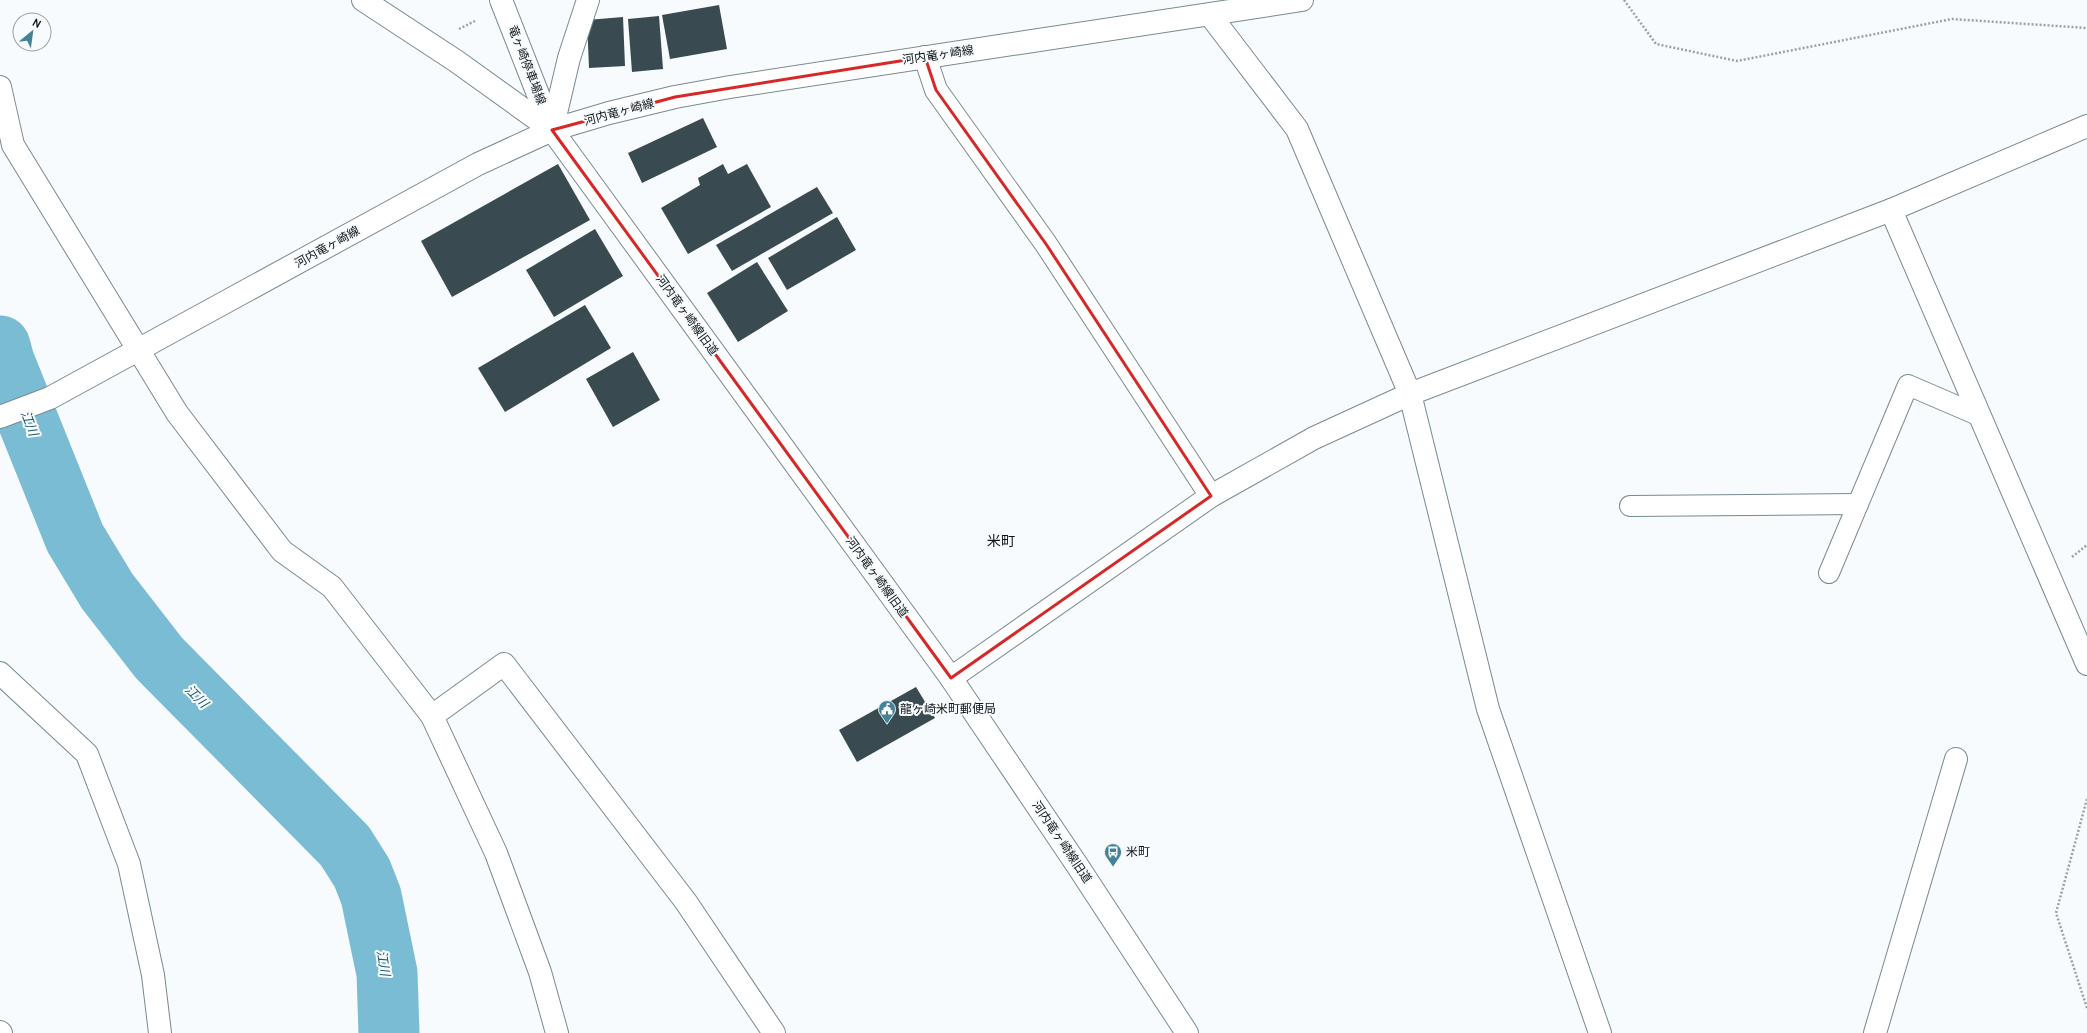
<svg xmlns="http://www.w3.org/2000/svg" width="2087" height="1033" viewBox="0 0 2087 1033" font-family="Cabin,'Noto Sans JP',sans-serif">
	<rect width="100%" height="100%" fill="#f7fbfd"/>
	<g fill="none" stroke-linecap="round" stroke-linejoin="round">
		<!-- river -->
		<path stroke="#79bcd4" stroke-width="61" d="M0,346L4,361L75,538L107,591L159,658L345,846L362,873L371,896L387,973L389,1033"/>
	</g>
	<!-- building -->
	<g fill="#394a50">
		<path d="M719,5L727,49L670,59L662,15Z"/>
		<path d="M659,16L663,69L632,72L628,19Z"/>
		<path d="M623,17L625,66L589,68L587,20Z"/>
		<path d="M703,118L717,147L642,183L628,153Z"/>
		<path d="M558,164L590,220L452,297L421,241Z"/>
		<path d="M723,164L728,174L747,164L771,207L688,254L661,208L700,185L698,178Z"/>
		<path d="M817,187L833,213L732,271L716,245Z"/>
		<path d="M837,217L856,250L787,290L768,258Z"/>
		<path d="M595,229L623,276L554,317L526,270Z"/>
		<path d="M757,262L788,311L738,342L707,293Z"/>
		<path d="M585,305L611,348L505,412L478,368Z"/>
		<path d="M633,352L660,400L613,427L586,379Z"/>
		<path d="M916,687L935,718L857,762L839,730Z"/>
	</g>
	<g fill="none" stroke-linecap="round" stroke-linejoin="round">
		<!-- service casing -->
		<g stroke="#778a91" stroke-width="22">
			<g id="service">
				<path d="M1630,506L1858,504"/>
				<path d="M1829,573L1908,385L1980,416"/>
			</g>
		</g>
		<!-- minor casing -->
		<g stroke="#778a91" stroke-width="24">
			<g id="minor">
				<path d="M1210,15L1297,129L1410,394L1488,709L1600,1033"/>
				<path d="M925,57L936,90L1046,244L1211,496"/>
				<path d="M0,87L13,145L177,413L282,551L332,587L432,716L496,853L540,972L557,1033"/>
				<path d="M552,130L569,58L588,0"/>
				<path d="M1891,210L2087,664"/>
				<path d="M0,673L87,754L129,864L153,975L160,1033"/>
				<path d="M951,678L1211,496L1314,438L1410,394L1891,210L2087,126"/>
				<path d="M432,716L504,664L686,902L774,1033"/>
				<path d="M1875,1033L1956,759"/>
			</g>
		</g>
		<!-- tertiary casing -->
		<g stroke="#778a91" stroke-width="24">
			<path id="tertiary" d="M363,0L456,61L552,130L951,678L1077,865L1187,1033"/>
		</g>
		<!-- secondary casing -->
		<g stroke="#778a91" stroke-width="24">
			<g id="secondary">
				<path d="M501,0L552,130"/>
				<path d="M0,417L50,398L478,164L552,130L609,113L675,97L730,87L1302,0"/>
				<path d="M0,1032L1,1033"/>
			</g>
		</g>
		<!-- path -->
		<g stroke="#9ca1a3" stroke-width="2.5" stroke-dasharray="2 2" stroke-linecap="butt">
			<path d="M1624,0L1656,44L1737,61L1952,19L2087,28"/>
			<path d="M459,29L475,21"/>
			<path d="M2072,557L2087,545"/>
			<path d="M2087,799L2056,913L2087,1008"/>
		</g>
		<!-- service -->
		<use href="#service" stroke="#fff" stroke-width="20"/>
		<!-- minor -->
		<use href="#minor" stroke="#fff" stroke-width="22"/>
		<!-- tertiary -->
		<use href="#tertiary" stroke="#fff" stroke-width="22"/>
		<!-- secondary -->
		<use href="#secondary" stroke="#fff" stroke-width="22"/>
	</g>
	<!-- marked area -->
	<path fill="none" stroke="#d62828" stroke-width="3" stroke-linejoin="round" d="M925,57L936,90L1046,244L1211,496L951,678L552,130L675,97Z"/>
	<!-- icons -->
	<defs>
		<g id="civic-pin" transform="scale(0.9)"><path d="M0 17L-7.5 6A9.5 9.5 0 1 1 7.5 6Z" fill="#438297" stroke="#f7fbfd"/><path d="M-.6-6.5H3V-4.5H.6V-3L4-1V1h2V6H-6V1h2V-1L-.6-3ZM-1.2 2.5V6h2.4V2.5Z" fill="#fff"/></g>
		<g id="bus-pin" transform="scale(0.9)"><path d="M0 17L-7.5 6A9.5 9.5 0 1 1 7.5 6Z" fill="#438297" stroke="#f7fbfd"/><path d="M-5-6H5V4H4V6H2V4H-2V6H-4V4H-5ZM-3.5-4V0h7V-4ZM-3.5 1.2v1.5H-2V1.2ZM2 1.2v1.5H3.5V1.2Z" fill="#fff"/></g>
	</defs>
	<g fill-rule="evenodd">
		<use href="#civic-pin" x="887" y="709"/>
		<use href="#bus-pin" x="1113" y="852"/>
	</g>
	<g text-anchor="middle" stroke-width="4" stroke-linejoin="round" paint-order="stroke">
		<!-- street labels -->
		<g font-size="12" fill="#0e1518" stroke="#f7fbfd">
			<text transform="translate(938 55) rotate(-8)" y="4">河内竜ヶ崎線</text>
			<text transform="translate(527 65) rotate(69)" y="4">竜ヶ崎停車場線</text>
			<text transform="translate(619 112) rotate(-15)" y="4">河内竜ヶ崎線</text>
			<text transform="translate(327 247) rotate(-29)" y="4">河内竜ヶ崎線</text>
			<text transform="translate(687 315) rotate(54)" y="4">河内竜ヶ崎線旧道</text>
			<text transform="translate(877 577) rotate(54)" y="4">河内竜ヶ崎線旧道</text>
			<text transform="translate(1062 842) rotate(56)" y="4">河内竜ヶ崎線旧道</text>
		</g>
		<!-- poi labels -->
		<g font-size="12" fill="#0e1518" stroke="#f7fbfd" text-anchor="start">
			<text x="900" y="713">龍ヶ崎米町郵便局</text>
			<text x="1126" y="856">米町</text>
		</g>
		<!-- water labels -->
		<g font-size="13" font-style="italic" fill="#21586a" stroke="#f7fbfd">
			<text transform="translate(30 423) rotate(69)" y="5">江川</text>
			<text transform="translate(197 696) rotate(45)" y="5">江川</text>
			<text transform="translate(384 963) rotate(81)" y="5">江川</text>
		</g>
		<!-- quarter labels -->
		<g font-size="14" fill="#0e1518" stroke="#f7fbfd">
			<text x="1001" y="546">米町</text>
		</g>
	</g>
	<!-- north arrow -->
	<g transform="translate(32 32) rotate(29)"><circle r="19" fill="#f7fbfd" stroke="#9a9fa1"/>
	<path d="M0-3L7 15L0 10L-7 15Z" fill="#438297"/>
	<text y="-6" font-size="11" font-weight="bold" text-anchor="middle" fill="#0e1518">N</text>
	</g>
</svg>
